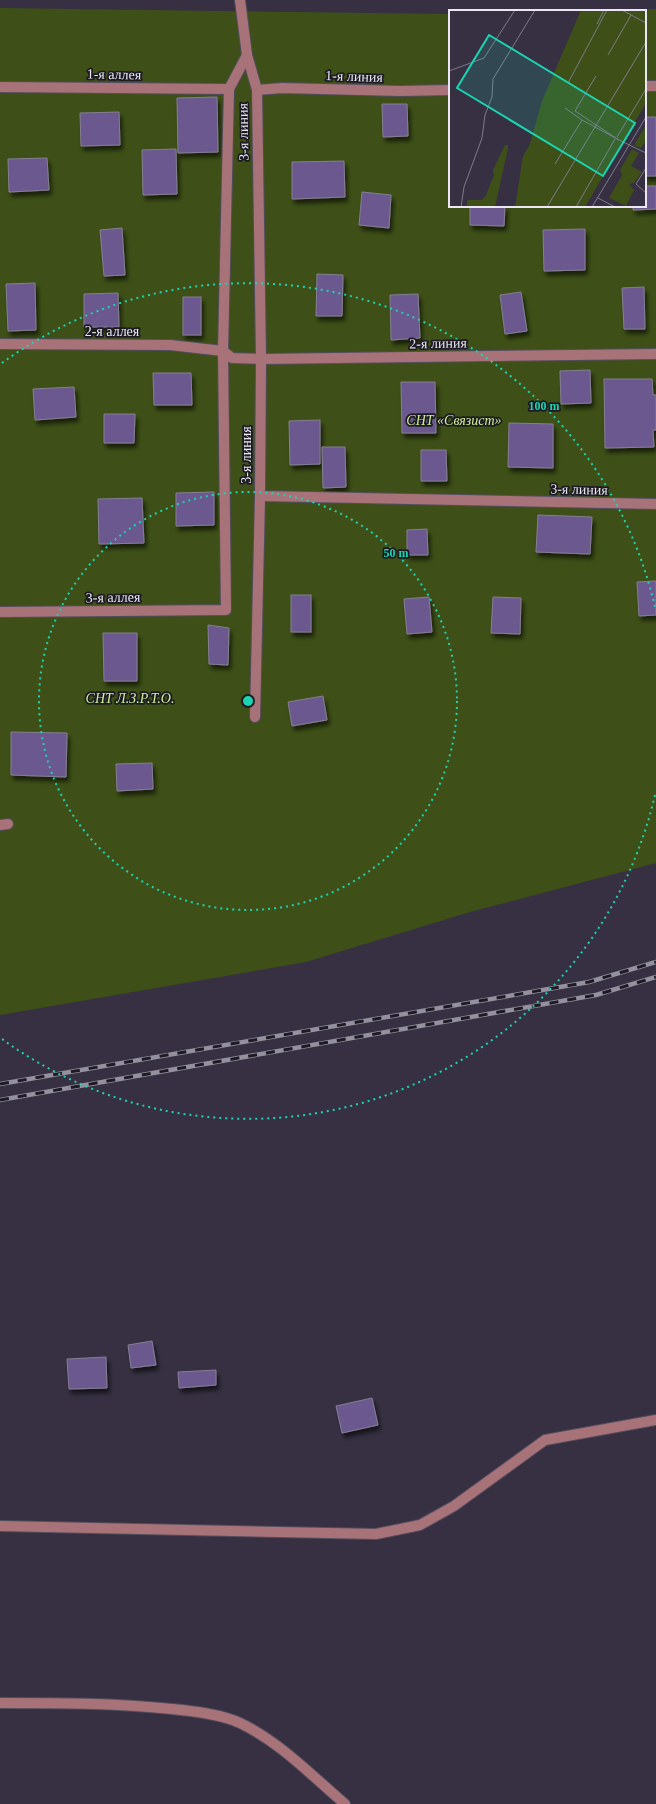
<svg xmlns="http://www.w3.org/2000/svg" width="656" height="1804" viewBox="0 0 656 1804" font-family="'Times New Roman',serif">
	<defs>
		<filter id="shadow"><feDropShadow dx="2.5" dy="4.5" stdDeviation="2" flood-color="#0009"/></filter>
	</defs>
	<rect width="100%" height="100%" fill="#363042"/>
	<!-- green -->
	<path fill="#3e5017" d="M0,8L450,14V206H645V11H590L656,9V863L470,912L306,962L0,1015Z"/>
	<!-- building -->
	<g fill="#6a588f" stroke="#857f93" filter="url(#shadow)">
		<path d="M217,97L218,152L178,153L177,98Z"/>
		<path d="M382,104H407L408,136L383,137Z"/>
		<path d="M119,112L120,145L81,146L80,113Z"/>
		<rect x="645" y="117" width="11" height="59"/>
		<path d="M176,149L177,194L143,195L142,150Z"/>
		<path d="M47,158L49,190L9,192L8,159Z"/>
		<path d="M344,161L345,197L292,199V162Z"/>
		<path d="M645,186H656V209L633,210V206H645Z"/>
		<path d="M362,192L391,195L389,228L359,225Z"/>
		<path d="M470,206H505L504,226L470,225Z"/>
		<path d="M122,228L125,275L104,276L100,230Z"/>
		<path d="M585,229V270L544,271L543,230Z"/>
		<path d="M317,274L343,275L342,316H316Z"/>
		<path d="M35,283L36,330L8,331L6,284Z"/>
		<path d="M644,287L645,329H624L622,288Z"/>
		<path d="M521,292L527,331L505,334L500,295Z"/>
		<path d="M118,293L119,327H84V294Z"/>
		<path d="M418,294L420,338L391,340L390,295Z"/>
		<rect x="183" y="297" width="18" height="38"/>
		<path d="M590,370L591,403L561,404L560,371Z"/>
		<path d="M153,373H191L192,405H154Z"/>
		<path d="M604,379H652L653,395H656V430H653L654,447L605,448Z"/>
		<path d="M401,382H435L436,433H402Z"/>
		<path d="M74,387L76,417L35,420L33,389Z"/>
		<path d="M104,414H135L134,443H104Z"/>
		<path d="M320,420V464L290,465L289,421Z"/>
		<path d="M509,423L553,424V468L508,467Z"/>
		<path d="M322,447H345L346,487L323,488Z"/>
		<path d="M421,450H446L447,481H421Z"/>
		<path d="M214,492V525L176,526V493Z"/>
		<path d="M142,498L144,543L99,544L98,499Z"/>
		<path d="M538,515L592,517L590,554L536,552Z"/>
		<path d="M427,529L428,555H407V530Z"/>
		<path d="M656,581V615L639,616L637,582Z"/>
		<rect x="291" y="595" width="20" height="37"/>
		<path d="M429,597L432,632L407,634L404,599Z"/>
		<path d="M493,597L521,598L520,634L491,633Z"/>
		<path d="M208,625L229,628L228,665L209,664Z"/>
		<path d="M103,633H137V681H104Z"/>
		<path d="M323,696L327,720L292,726L288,702Z"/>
		<path d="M11,732L67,733L66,777L11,775Z"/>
		<path d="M152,763L153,789L117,791L116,764Z"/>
		<path d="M152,1341L156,1365L131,1368L128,1345Z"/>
		<path d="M106,1357L107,1388L69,1389L67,1359Z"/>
		<path d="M216,1370V1385L179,1388L178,1372Z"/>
		<path d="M372,1398L378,1425L342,1433L336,1406Z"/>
	</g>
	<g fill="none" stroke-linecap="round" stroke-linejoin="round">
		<!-- minor casing -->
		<g stroke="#534d5e" stroke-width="12">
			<g id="minor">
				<path d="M247,55L257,90L261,359L260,496L656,504"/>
				<path d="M645,86H656"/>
				<path d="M0,87L229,89"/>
				<path d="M257,90L282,88L400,91L450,90"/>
				<path d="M0,344L170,345L223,351L232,358L261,359L656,354"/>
				<path d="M0,612L226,610L223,351L229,89L247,55L240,0"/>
				<path d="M255,717L260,496"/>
				<path d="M0,825L8,824"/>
				<path d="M0,1526L376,1534L420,1525L454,1506L545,1440L656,1420"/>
				<path d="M0,1703C58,1703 115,1703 172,1709C193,1711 221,1714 240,1723C280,1742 312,1776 345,1804"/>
			</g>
		</g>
		<!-- minor -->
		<use href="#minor" stroke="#a87378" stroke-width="10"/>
		<!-- rail casing -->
		<g stroke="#95909f" stroke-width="4.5">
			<g id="rail">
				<path d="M0,1084L589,982L656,962"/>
				<path d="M0,1100L596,995L656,977"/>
			</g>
		</g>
		<!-- rail -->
		<use href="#rail" stroke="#1c1a22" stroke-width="3" stroke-dasharray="9" stroke-linecap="butt"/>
	</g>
	<!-- distance rings -->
	<g fill="none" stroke="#1bd5b2" stroke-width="2" stroke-dasharray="2 4">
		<circle cx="248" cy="701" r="209"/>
		<path d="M655 795A418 418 0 0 1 2 1039M2 363A418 418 0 0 1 655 607"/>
	</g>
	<g text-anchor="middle" stroke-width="3.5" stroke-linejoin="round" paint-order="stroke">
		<!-- street labels -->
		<g font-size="14" fill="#ebe8f3" stroke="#1c1a22">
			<text transform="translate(114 74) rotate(1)" y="5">1-я аллея</text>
			<text transform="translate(354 76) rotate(2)" y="5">1-я линия</text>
			<text transform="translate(243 132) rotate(-91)" y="5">3-я линия</text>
			<text x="112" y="336">2-я аллея</text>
			<text transform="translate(438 343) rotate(-1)" y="5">2-я линия</text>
			<text transform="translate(246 455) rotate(-90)" y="5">3-я линия</text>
			<text transform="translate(579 489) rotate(1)" y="5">3-я линия</text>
			<text transform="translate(113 597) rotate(-1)" y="5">3-я аллея</text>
		</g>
		<!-- park labels -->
		<g font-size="14" font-style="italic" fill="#ceef96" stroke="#1c1a22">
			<text x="454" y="425">СНТ «Связист»</text>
			<text x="130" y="703">СНТ Л.З.Р.Т.О.</text>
		</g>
	</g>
	<!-- overview -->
	<g transform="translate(449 10)">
		<rect width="197" height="197" fill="#363042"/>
		<path d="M132,0H197V93L136,197H66L74,146L81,134L93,91ZM197,115V130L192,138L185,135ZM56,135H59V138L46,197H18V190H33L37,185L45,165L44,160ZM183,139L190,143L182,156L193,162L185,173L180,174L185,180L177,196L160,188L173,165L171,160Z" fill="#3e5017"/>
		<path fill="none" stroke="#7e7a89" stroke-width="1" d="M173,0L197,13M148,14L155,0M159,45L182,5M0,61L35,48L66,0M147,66L126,101L170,130L197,143M119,73L158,0M116,98L133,110M168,127L197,79M106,154L133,110L170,130M197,158L187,174L197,183M149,188L166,197M12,197L15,177L33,128L36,105L43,87L44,69L86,0M98,197L197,32M127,197L166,129M143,197L197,107"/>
		<path fill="#1bd5b2" fill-opacity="0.15" stroke="#1bd5b2" stroke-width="2" d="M40,25L186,113L154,166L8,78Z"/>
		<rect width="197" height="197" fill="none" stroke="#ebe8f3" stroke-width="2"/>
	</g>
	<circle cx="248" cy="701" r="6" fill="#1bd5b2" stroke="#1c1a22" stroke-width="2"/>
	<g font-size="12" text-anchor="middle" font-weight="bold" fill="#1bd5b2" stroke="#1c1a22" stroke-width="3.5" stroke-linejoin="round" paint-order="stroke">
		<text x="544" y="410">100 m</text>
		<text x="396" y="557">50 m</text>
	</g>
</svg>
